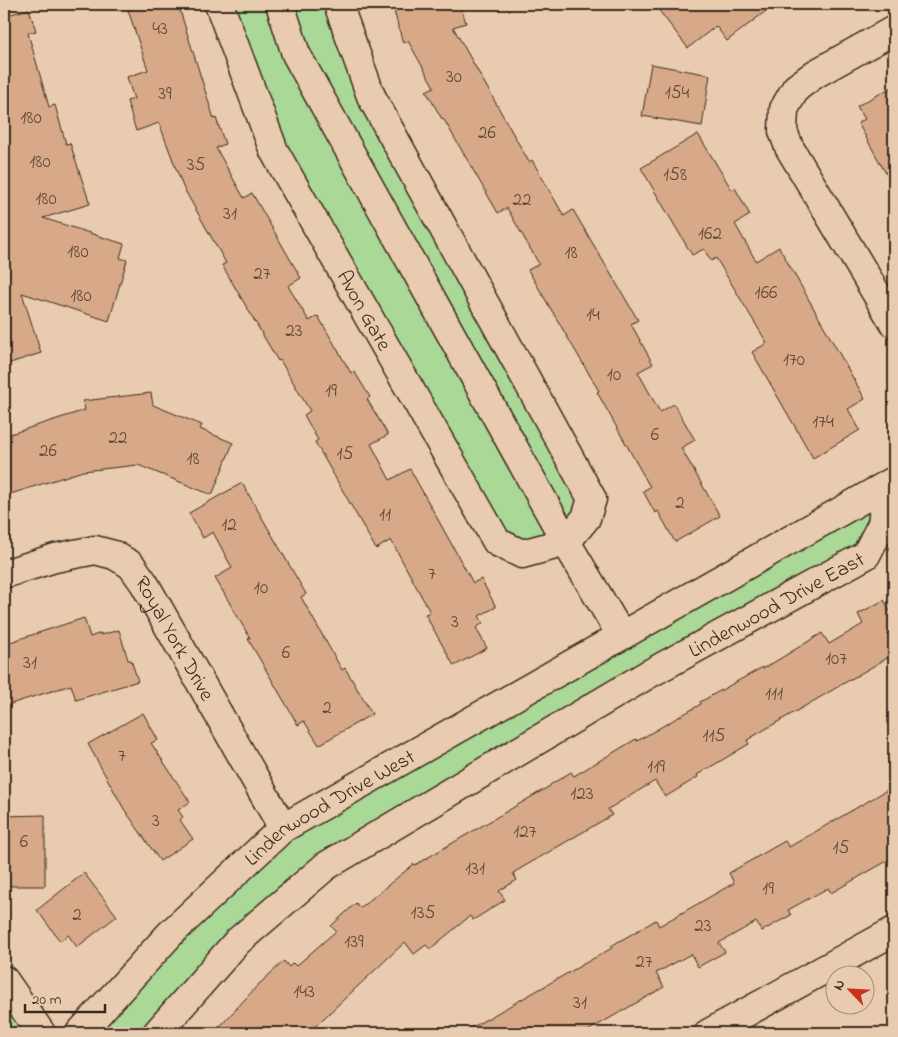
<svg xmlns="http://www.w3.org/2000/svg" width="898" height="1037" viewBox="0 0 898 1037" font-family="'Indie Flower',sans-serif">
	<rect width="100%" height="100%" fill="#e9ccb0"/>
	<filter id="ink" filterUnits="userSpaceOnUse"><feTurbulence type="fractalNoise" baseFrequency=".02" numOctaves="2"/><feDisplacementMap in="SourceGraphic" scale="10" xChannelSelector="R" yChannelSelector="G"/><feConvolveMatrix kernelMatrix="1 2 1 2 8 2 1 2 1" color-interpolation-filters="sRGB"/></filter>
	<g filter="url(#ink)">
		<!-- green -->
		<g fill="#aad897" stroke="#72815a">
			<path d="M219,4H338L592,499L566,542H497L274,151Z"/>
			<path d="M887,485L866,555L326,866L157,1033H80L283,828Z"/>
			<path d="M4,980L41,1033H4Z"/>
		</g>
		<!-- building -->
		<g fill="#d7a988" stroke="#3b2a1e">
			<path d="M126,4H178L214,119L216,118L225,144L216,148L244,198L252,193L301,278L288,286L309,321L318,316L351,373L354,371L370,397L367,399L388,435L371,444L390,480L410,469L473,583L481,579L496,607L479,616L483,623L476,628L487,648L454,666L425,614L430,612L391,540L376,549L315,442L318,440L304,415L310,411L280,360L278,361L222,265L226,263L183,187L159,123L136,131L127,101L134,99L127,77L148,70Z"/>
			<path d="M392,4H460L466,23L453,27L529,162L532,160L564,216L573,210L638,320L631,324L653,364L638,372L660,412L674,404L695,440L681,448L720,516L675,542L658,511L655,513L643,491L650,487L597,392L599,391L528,270L539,264L507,208L498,213L443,118L442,119L426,91L434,87L408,41L403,43Z"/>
			<path d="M654,4H775L727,41L716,26L688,48Z"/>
			<path d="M29,9L36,31L28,33L49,107L55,105L66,144L70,143L90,204L43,218L124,244L120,258L127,260L109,321L22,293L41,353L4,365V16Z"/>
			<path d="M651,64L710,75L702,126L642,116Z"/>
			<path d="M894,86V188L858,123L865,119L857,106Z"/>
			<path d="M698,134L732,190L735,188L750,215L735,224L756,261L779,247L865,399L848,409L860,430L813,458L752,352L767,343L716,258L711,261L704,249L692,255L641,168Z"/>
			<path d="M151,393L153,405L202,425L200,429L233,443L212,495L138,465L83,471L4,496V436L85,410L83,401Z"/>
			<path d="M242,483L306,594L301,597L342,670L345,668L372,714L319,745L304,721L298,725L248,639L250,638L215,578L232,568L213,532L203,538L189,513Z"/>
			<path d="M884,600L894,618V654L747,740L749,744L697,775L698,777L665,797L655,781L608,809L612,815L513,873L517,880L499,891L505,900L473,920L470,916L430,949L426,945L414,954L405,942L308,1033H214L258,985L284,961L289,967L293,963L296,966L336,931L331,926L356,903L360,908L414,864L415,865L550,786V785L571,772L574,776L636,739L637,741L701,704L700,702L763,667V669L822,633L829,644L863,624L858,614Z"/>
			<path d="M84,618L90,637L101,633V635L119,630L128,660H131L138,681L76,700L71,685L4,706V644Z"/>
			<path d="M143,713L158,740L151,743L190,802L178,810L183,817L180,820L193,839L160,861L124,809L88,744Z"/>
			<path d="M894,786V857L831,893L828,888L788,910L791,915L762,931L756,922L719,943L725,952L698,967L691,954L656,973L664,987L584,1033H462L612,948L611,946L656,920L659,926L734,883L729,873L785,841L789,847Z"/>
			<path d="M45,815V886H4V816Z"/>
			<path d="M84,873L117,916L77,947L68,935L60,941L37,910Z"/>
		</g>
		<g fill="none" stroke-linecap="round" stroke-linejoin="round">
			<!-- street casing -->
			<g stroke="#3b2a1e" stroke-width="31">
				<g id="street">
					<path id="s1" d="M219,4L274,151L497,542L522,554L566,542L586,518L592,499L371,96L338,4"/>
					<path d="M894,30L815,74L796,88L784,109L783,131L789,147L894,323"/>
					<path id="s2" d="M4,574L55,558L95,550L114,555L131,565L144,583L283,828"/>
					<path d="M4,980L41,1033"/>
					<path id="s3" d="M157,1033L237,942L326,866L647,675L866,555L882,524L887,485"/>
					<path d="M709,1033L894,931"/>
				</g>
			</g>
			<!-- secondary casing -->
			<g stroke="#3b2a1e" stroke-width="31">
				<g id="secondary">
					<path d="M280,4L296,54L566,542L621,635"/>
					<path id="s4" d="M80,1033L170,934L283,828L894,481"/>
				</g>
			</g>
			<!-- street -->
			<use href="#street" stroke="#e9ccb0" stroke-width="28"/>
			<!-- secondary -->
			<use href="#secondary" stroke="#e9ccb0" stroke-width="28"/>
		</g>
	</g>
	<g text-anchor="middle" stroke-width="5" stroke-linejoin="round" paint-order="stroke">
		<!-- number labels -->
		<g font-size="19" fill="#624a38">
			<text x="160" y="34">43</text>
			<text x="454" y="82">30</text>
			<text x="677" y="98">154</text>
			<text x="165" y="99">39</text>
			<text x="31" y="123">180</text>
			<text x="487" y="138">26</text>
			<text x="40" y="167">180</text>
			<text x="196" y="170">35</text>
			<text x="675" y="180">158</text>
			<text x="46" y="204">180</text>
			<text x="522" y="205">22</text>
			<text x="230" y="219">31</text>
			<text x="710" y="239">162</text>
			<text x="78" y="257">180</text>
			<text x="571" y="258">18</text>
			<text x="262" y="279">27</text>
			<text x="766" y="298">166</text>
			<text x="81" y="301">180</text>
			<text x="593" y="320">14</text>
			<text x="294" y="336">23</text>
			<text x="794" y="365">170</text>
			<text x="614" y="380">10</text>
			<text x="331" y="396">19</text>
			<text x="823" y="427">174</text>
			<text x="655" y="440">6</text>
			<text x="118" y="443">22</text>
			<text x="48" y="456">26</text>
			<text x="345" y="459">15</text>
			<text x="193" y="464">18</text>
			<text x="680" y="508">2</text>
			<text x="385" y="520">11</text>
			<text x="229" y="530">12</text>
			<text x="432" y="579">7</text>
			<text x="261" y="593">10</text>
			<text x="455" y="627">3</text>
			<text x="286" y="658">6</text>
			<text x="836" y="664">107</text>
			<text x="30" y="668">31</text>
			<text x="774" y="699">111</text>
			<text x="327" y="713">2</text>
			<text x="714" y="741">115</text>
			<text x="122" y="761">7</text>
			<text x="656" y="772">119</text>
			<text x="582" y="799">123</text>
			<text x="156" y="826">3</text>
			<text x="525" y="837">127</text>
			<text x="24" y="847">6</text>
			<text x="841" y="853">15</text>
			<text x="475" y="874">131</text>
			<text x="768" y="894">19</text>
			<text x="423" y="918">135</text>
			<text x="77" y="920">2</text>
			<text x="703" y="931">23</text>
			<text x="354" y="947">139</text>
			<text x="644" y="967">27</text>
			<text x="304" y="997">143</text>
			<text x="580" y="1008">31</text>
		</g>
		<!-- street labels -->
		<g font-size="21" fill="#3b2a1e" stroke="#e9ccb0">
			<text dy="7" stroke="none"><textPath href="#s1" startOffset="340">Avon Gate</textPath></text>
			<text dy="7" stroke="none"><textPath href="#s3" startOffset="759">Lindenwood Drive East</textPath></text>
			<text dy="7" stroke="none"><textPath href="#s2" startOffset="219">Royal York Drive</textPath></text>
			<text dy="7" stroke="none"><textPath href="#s4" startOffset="339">Lindenwood Drive West</textPath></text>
		</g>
	</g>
	<!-- margin -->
	<rect width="898" height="1037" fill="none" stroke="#e9ccb0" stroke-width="20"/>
	<rect x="10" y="10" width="878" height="1017" fill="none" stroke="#3b2a1e" stroke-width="2" filter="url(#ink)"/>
	<!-- north arrow -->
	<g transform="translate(850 990) rotate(295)"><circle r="24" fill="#e9ccb0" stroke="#a38b76"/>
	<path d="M0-4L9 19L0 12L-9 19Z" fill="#c8321e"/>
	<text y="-8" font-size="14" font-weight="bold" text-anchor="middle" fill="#3b2a1e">N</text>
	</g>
	<!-- scale -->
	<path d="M25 1004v8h80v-8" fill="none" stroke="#3b2a1e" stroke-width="2.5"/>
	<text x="32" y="1004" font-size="15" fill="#3b2a1e" stroke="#e9ccb0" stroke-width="4" paint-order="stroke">20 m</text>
</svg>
